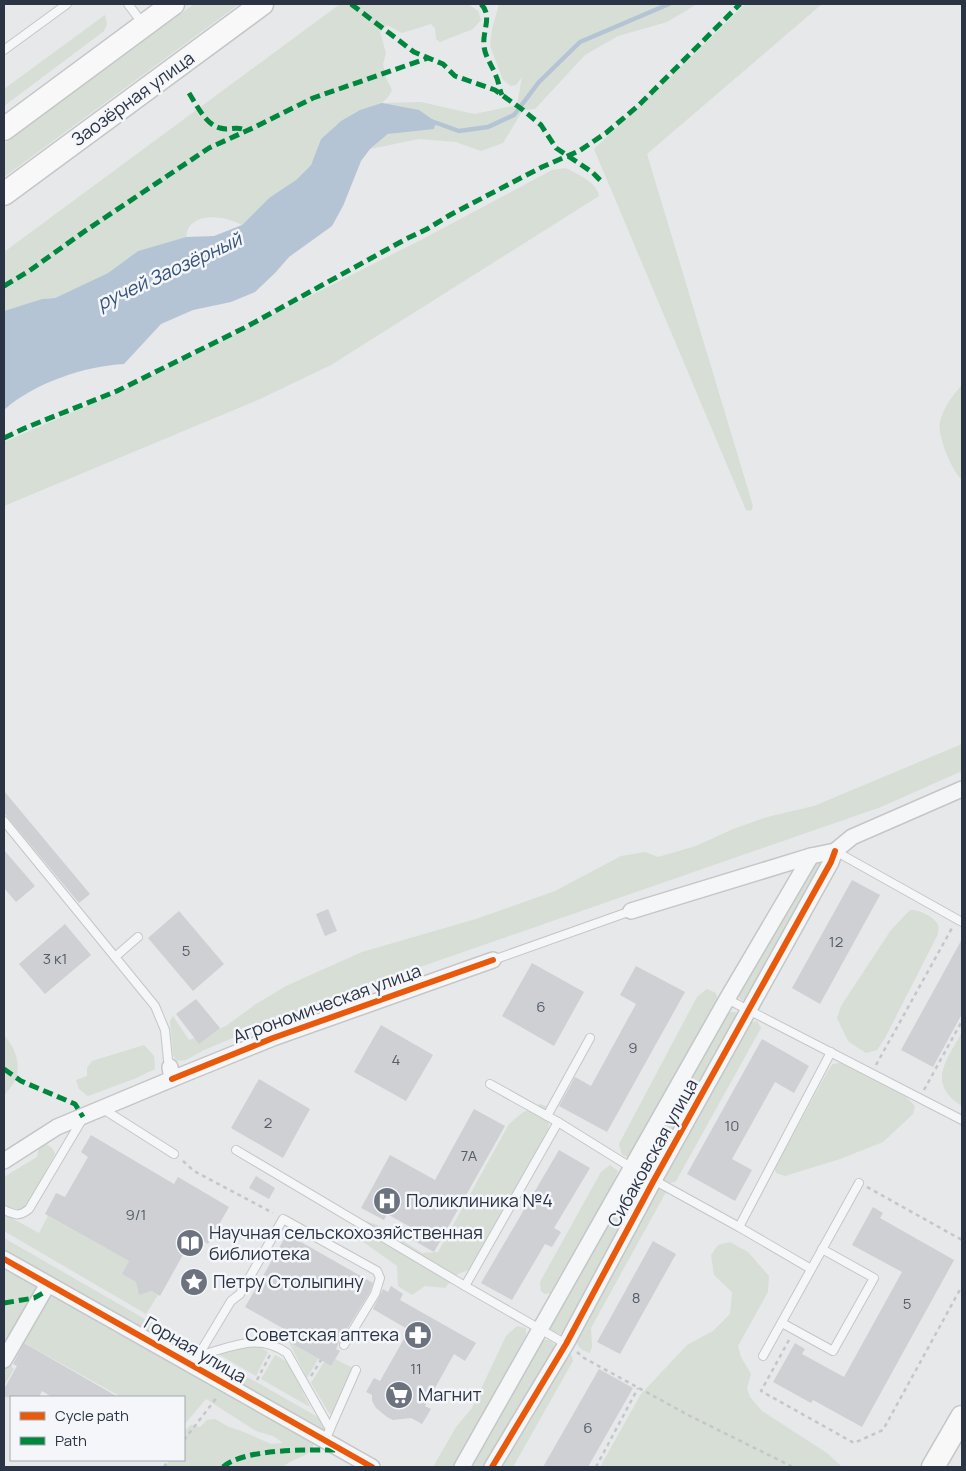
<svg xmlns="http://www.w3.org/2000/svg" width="966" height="1471" viewBox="0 0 966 1471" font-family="Manrope,sans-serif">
	<rect width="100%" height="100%" fill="#e6e8ea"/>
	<!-- green -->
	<g fill="#d6ded6">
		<path d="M194,4H239L4,177V144Z"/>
		<path d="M340,4H468L478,11L481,20L473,29L440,42L436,39L435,28L431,24L402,33L387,25L380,32L386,53L383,64L386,78L392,90L389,96L382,103L421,102L474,114L517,105L522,77L516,85L511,86L503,80L490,46L492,29L499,4H697L667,22L618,36L585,55L535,109L523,110L503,143L481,151L456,142L419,139L370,149L389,134L409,131L360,110L341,121L321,139L311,165L296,180L269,198L242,225C228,217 201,212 190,226C187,229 187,234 186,237L138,251L108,273L55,298L42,299L4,311V252Z"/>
		<path d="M745,4H822L647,154L753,506L751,511L746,510L594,149L685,63Z"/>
		<path d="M105,15L107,24L104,31L4,106V89Z"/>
		<path d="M566,168C578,175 596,181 599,196L331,365L260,399L4,506V442L117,393L419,241L552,170Z"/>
		<path d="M962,385V480C952,471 937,436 940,422C943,408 953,395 962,385Z"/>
		<path d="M962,744V771L881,807L319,1002L204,1050L186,1060L176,1061L173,1055L170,1021L173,1016L189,1040L226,1026L256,1004L286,986L362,952L476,919L555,891L621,856L645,852L658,857L696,846L733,829L767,817L814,806Z"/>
		<path d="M821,860L825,863L747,1001L741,1000L737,996L812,863Z"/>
		<path d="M910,910C918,909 935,917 938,925C939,928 938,931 938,934L885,1038L877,1050L866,1053L848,1041L837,1018L841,1006L891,930Z"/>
		<path d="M707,989L716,993L718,1002L636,1153L628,1157L622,1155L619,1144L697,997Z"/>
		<path d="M730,1012H735L738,1015L652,1170L647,1169L644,1166V1161L726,1015Z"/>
		<path d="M757,1021L761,1028L676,1181L668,1184L661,1179L747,1024Z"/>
		<path d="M962,1032V1106C926,1083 947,1060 962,1032Z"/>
		<path d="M4,1035C14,1047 20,1059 17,1076C15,1083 8,1090 4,1096Z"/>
		<path d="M144,1045L154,1056L155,1069L134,1079L88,1096L79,1089L76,1080L87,1076V1068L92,1061Z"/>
		<path d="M840,1063L906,1097L915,1106L913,1114L883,1142L840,1159L785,1176L776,1173L775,1168L829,1069L833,1064Z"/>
		<path d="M540,1104L546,1106L549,1123L545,1154L483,1264L456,1275L445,1288L425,1286L412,1295L398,1286L397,1266L362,1241L359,1233L366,1221L380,1226L422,1253L438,1252L509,1124L522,1113Z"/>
		<path d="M46,1144L53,1149L55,1154L27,1206L18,1210L4,1205V1177L37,1157L39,1148Z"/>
		<path d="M610,1165L618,1171L612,1185L550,1293L545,1294L541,1291L540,1282L601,1172Z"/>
		<path d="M638,1177L642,1179L645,1182L565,1330L560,1334L553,1332L550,1328L551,1322L634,1179Z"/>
		<path d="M662,1187L666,1192L591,1328L592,1347L590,1353C580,1350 578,1347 575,1338L656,1189Z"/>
		<path d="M4,1214L39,1233L48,1216L129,1261L122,1274L136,1282L139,1295L152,1291L158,1295L146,1314L4,1231Z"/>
		<path d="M4,1238L197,1349L191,1358L4,1252Z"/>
		<path d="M730,1242L748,1252L769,1276L768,1292L738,1346L741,1357L751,1374L747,1388L750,1397L762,1411L827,1453L842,1467H600L641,1394L687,1345L713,1331L730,1314L732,1292L714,1275L711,1255L718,1245Z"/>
		<path d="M4,1268L46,1293L58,1298L315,1438C313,1460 295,1455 283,1467H166L169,1460H184V1431L191,1425L200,1427L207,1420L215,1419L229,1427L244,1432L271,1444L283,1443L273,1436L256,1431L206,1399L184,1425V1397H121L21,1341L9,1364L14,1369L4,1386Z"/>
		<path d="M517,1326L526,1328V1335L454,1467H433L456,1427L472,1408L506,1336Z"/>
		<path d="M544,1340H549L554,1344L555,1349L489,1467H469L540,1342Z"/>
		<path d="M289,1342L318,1359L307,1378Z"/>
		<path d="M247,1346H259L268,1352L256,1376L220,1355L224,1352Z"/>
		<path d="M569,1352L572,1356L573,1361L513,1467H499Z"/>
		<path d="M205,1353L323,1420L326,1431V1434L199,1364V1358Z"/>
		<path d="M275,1355L289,1363L310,1407L261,1379Z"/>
		<path d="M335,1359L353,1368L333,1416L329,1413L311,1383L324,1362L331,1366Z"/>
	</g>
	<!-- water -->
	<path fill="#b4c4d5" d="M382,103L419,110L436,122L434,129L388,134L370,149L361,161L343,206L332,226L289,257L275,273L255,292L231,302L193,310L161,324L124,364C85,366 34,383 4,410V311L42,299L55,298L108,273L138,251L186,237L214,236L242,225L269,198L296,180L311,165L321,139L341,121L360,110Z"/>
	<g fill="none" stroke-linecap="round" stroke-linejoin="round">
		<!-- stream -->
		<path stroke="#b4c4d5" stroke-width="4.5" d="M431,121L459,131L488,127L514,115L539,82L580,42L669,4"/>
	</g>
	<!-- building -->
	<g fill="#ced0d3">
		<path d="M4,791L90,894L79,903L4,813Z"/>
		<path d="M4,850L35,886L16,902L4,888Z"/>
		<path d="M852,880L880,895L820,1004L792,988Z"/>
		<path d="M328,909L337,931L325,936L316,914Z"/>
		<path d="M179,911L224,964L193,991L148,938Z"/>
		<path d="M65,924L91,955L45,994L19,964Z"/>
		<path d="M962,939V1014L933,1067L901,1050Z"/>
		<path d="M532,963L584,992L554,1046L502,1016Z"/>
		<path d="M636,966L685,992L607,1132L559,1106L575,1077L591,1086L636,1004L620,995Z"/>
		<path d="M196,999L220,1028L199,1044L176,1014Z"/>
		<path d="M381,1025L433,1055L406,1101L354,1072Z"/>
		<path d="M762,1039L809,1066L794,1093L775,1082L732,1159L752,1170L735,1201L687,1174Z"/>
		<path d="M259,1079L310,1109L283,1158L231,1128Z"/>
		<path d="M474,1109L505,1126L434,1252L409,1238L414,1229L387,1214L384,1220L361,1208L390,1155L435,1180Z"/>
		<path d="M91,1135L174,1184L178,1177L229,1207L208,1244L194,1235L160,1296L152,1291L139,1295L136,1282L122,1274L129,1261L45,1214L56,1193L65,1197L88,1157L81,1152Z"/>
		<path d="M559,1150L590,1168L554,1228L561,1232L552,1247L545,1244L512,1300L481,1283Z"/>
		<path d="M256,1176L275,1188L269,1199L249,1188Z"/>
		<path d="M873,1207L883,1213L880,1218L954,1260L862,1427L813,1400L811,1403L773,1382L795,1343L805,1349L802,1354L844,1377L902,1272L852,1245Z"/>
		<path d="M287,1234L373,1283L370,1292L339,1342L336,1349L340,1351L331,1366L289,1342L293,1334L245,1307Z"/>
		<path d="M653,1241L676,1254L620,1354L597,1342Z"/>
		<path d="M391,1286L403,1294L400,1300L476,1343L465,1361L454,1354L425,1406L431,1409L422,1424L411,1418L393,1420L387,1417L376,1408L372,1401V1395L366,1392L374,1378L380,1381L409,1330L373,1309L383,1289L388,1292Z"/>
		<path d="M24,1343L118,1397H52L42,1391L39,1397H4V1389L17,1366L13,1364Z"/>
		<path d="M599,1369L633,1388L588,1467H543Z"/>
	</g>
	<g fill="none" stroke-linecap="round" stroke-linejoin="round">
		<!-- lane casing -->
		<g stroke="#c4c6c8" stroke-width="10">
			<g id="lane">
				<path d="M128,4L143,24"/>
				<path d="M4,50L67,4"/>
				<path d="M4,821L155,1006L165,1030L168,1060L170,1067"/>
				<path d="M835,851L962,922"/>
				<path d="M115,957L138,937"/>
				<path d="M493,960L631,911"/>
				<path d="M727,999L962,1120"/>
				<path d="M490,1084L558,1122L632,1168L739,1227L811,1269"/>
				<path d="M103,1109L174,1154"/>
				<path d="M547,1116L590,1038"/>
				<path d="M236,1150L465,1286L566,1344"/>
				<path d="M4,1210C15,1215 19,1217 29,1209L83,1118"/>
				<path d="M739,1227L831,1052"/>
				<path d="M465,1286L558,1122"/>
				<path d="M782,1323L833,1351L874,1278L822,1249"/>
				<path d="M208,1353C237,1345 260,1334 287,1353L330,1429L325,1441"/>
				<path d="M763,1356L859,1183"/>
				<path d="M192,1366L231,1301L240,1294L283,1219L377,1271L380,1278L375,1294L344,1345"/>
				<path d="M330,1429L356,1370"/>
			</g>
		</g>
		<!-- street casing -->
		<g stroke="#c4c6c8" stroke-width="18">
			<g id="street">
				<path d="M631,911L811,856L835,851L852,837L962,789"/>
				<path d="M172,1079L273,1038L493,960"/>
				<path d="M4,1161L57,1127L172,1079L170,1067"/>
				<path d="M4,1259L372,1467"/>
				<path d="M4,1360L48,1284"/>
				<path d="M462,1467L727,999L811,856"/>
				<path d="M492,1467L566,1344L654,1180L831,862L835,851"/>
			</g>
		</g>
		<!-- secondary casing -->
		<g stroke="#c4c6c8" stroke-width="25">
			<g id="secondary">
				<path d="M4,129L173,4"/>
				<path d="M4,194L262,4"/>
				<path d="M933,1467L962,1417"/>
			</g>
		</g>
		<!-- path -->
		<g stroke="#c5c6ca" stroke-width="2.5" stroke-dasharray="4 4" stroke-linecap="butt">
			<path d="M876,1065L952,928"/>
			<path d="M924,1090L962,1021"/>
			<path d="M183,1161L194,1171L273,1213"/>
			<path d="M867,1187L962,1240"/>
			<path d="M789,1340L761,1391L854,1443L883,1430L962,1286"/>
			<path d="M577,1352L584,1358L690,1416L793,1467"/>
			<path d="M311,1376L321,1360"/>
			<path d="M257,1380L270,1355"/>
			<path d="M184,1440L218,1396"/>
			<path d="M164,1467L169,1460"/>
			<path d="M596,1467L638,1388"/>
		</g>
		<!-- lane -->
		<use href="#lane" stroke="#f5f6f7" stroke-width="8"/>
		<!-- street -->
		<use href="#street" stroke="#f5f6f7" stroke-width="15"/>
		<!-- secondary -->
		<use href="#secondary" stroke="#f8f8f8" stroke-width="22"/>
		<!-- quiet -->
		<g stroke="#00873e" stroke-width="5" stroke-dasharray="10 5" stroke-linecap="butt">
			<path d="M351,4L414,52L443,64L455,76L495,90L523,110L541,125L556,148L592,172L601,181"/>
			<path d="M481,4C493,16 482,31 484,46C485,57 492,65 496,76C499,82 499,89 502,95"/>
			<path d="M189,93C196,104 206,125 220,128C230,131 237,125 247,131"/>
			<path d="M4,286L29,271L85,231L209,148L255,127L313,98L428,58"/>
			<path d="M4,438L25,428L117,391L246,327L406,239L427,229L450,215L490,194L542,167L579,151L606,133L639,105L740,4"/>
			<path d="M4,1069L21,1081L75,1104L83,1117"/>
			<path d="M4,1303L34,1298L43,1293"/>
			<path d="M223,1467C245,1448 308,1450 337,1450"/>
		</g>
		<!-- cycleway casing -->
		<g stroke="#f4f6f9" stroke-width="9">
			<g id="cycleway">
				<path d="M172,1079L273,1038L493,960"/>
				<path d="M4,1259L372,1467"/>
				<path d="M492,1467L566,1344L654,1180L831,862L835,851"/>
			</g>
		</g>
		<!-- cycleway -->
		<use href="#cycleway" stroke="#e8590c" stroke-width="6"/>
	</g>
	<!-- icons -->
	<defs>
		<g id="hospital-disc" transform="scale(1.4375)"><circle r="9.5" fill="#6c737f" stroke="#f4f6f9"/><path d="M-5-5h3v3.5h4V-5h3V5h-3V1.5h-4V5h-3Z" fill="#fff"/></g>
		<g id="library-disc" transform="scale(1.4375)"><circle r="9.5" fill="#6c737f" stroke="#f4f6f9"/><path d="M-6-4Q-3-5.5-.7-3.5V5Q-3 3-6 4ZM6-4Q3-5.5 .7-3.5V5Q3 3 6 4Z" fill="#fff"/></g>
		<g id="sight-disc" transform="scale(1.4375)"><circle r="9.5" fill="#6c737f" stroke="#f4f6f9"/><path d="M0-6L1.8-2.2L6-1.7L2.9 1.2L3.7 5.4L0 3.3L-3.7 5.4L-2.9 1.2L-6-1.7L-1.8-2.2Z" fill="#fff"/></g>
		<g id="pharmacy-disc" transform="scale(1.4375)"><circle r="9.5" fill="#6c737f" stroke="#f4f6f9"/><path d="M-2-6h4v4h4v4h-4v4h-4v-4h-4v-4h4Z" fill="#fff"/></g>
		<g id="supermarket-disc" transform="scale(1.4375)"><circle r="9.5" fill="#6c737f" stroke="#f4f6f9"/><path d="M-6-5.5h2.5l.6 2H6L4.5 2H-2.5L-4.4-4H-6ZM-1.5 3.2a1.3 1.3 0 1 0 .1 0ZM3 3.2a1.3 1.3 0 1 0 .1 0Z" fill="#fff"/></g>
	</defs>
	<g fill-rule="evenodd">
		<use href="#hospital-disc" x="387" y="1201"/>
		<use href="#library-disc" x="190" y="1243"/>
		<use href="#sight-disc" x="194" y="1282"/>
		<use href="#pharmacy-disc" x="418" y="1335"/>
		<use href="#supermarket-disc" x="399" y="1395"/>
	</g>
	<g text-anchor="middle" stroke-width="5" stroke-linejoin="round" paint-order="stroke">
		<!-- number labels -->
		<g font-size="15" fill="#545c69">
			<text x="836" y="947">12</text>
			<text x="186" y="956">5</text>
			<text x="55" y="964">3 к1</text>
			<text x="541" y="1012">6</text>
			<text x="633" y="1053">9</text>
			<text x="396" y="1065">4</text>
			<text x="268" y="1128">2</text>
			<text x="732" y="1131">10</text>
			<text x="469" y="1161">7А</text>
			<text x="136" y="1220">9/1</text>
			<text x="636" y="1303">8</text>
			<text x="907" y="1309">5</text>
			<text x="416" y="1374">11</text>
			<text x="588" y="1433">6</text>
		</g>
		<!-- street labels -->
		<g font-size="18" fill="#2b3445" stroke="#f4f6f9">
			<text transform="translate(133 99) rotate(-36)" y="6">Заозёрная улица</text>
			<text transform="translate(327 1004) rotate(-20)" y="6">Агрономическая улица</text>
			<text transform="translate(653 1153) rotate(-61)" y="6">Сибаковская улица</text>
			<text transform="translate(195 1350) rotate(30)" y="6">Горная улица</text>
		</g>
		<!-- poi labels -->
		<g font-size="18" fill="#2b3445" stroke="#f4f6f9" text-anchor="start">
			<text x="406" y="1207">Поликлиника №4</text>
			<text x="209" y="1239">Научная сельскохозяйственная<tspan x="209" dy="21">библиотека</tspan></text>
			<text x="213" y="1288">Петру Столыпину</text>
			<text x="399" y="1341" text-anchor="end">Советская аптека</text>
			<text x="418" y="1401">Магнит</text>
		</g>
		<!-- water labels -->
		<g font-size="19" font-style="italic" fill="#34527a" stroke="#f4f6f9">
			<text transform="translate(169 271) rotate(-25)" y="7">ручей Заозёрный</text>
		</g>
	</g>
	<!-- border -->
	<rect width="966" height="1471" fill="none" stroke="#2b3445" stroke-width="10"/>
	<!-- legend -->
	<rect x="10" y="1396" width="175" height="65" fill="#f4f6f9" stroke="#a4a8b1"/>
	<rect x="20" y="1412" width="25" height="8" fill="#e8590c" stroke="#a4a8b1"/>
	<text x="55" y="1421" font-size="15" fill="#2b3445">Cycle path</text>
	<rect x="20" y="1437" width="25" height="8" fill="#00873e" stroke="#a4a8b1"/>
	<text x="55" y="1446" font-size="15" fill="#2b3445">Path</text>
</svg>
